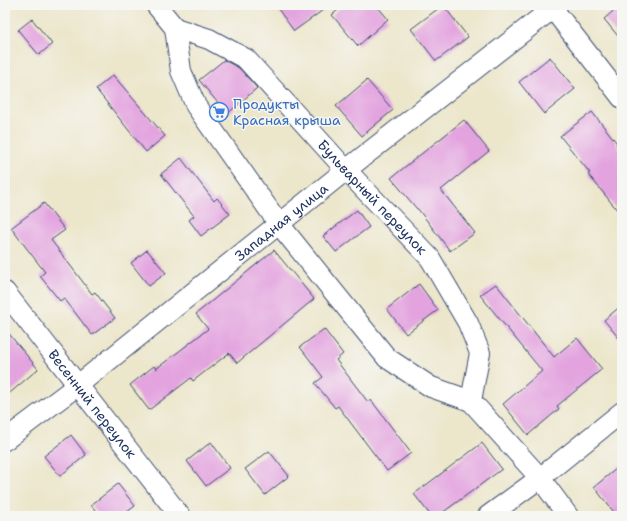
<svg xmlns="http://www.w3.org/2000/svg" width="627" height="521" viewBox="0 0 627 521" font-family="'Shantell Sans',sans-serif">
	<rect width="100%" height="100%" fill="#f6f6f2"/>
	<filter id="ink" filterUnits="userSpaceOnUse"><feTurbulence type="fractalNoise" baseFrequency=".025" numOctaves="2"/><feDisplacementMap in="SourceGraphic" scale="8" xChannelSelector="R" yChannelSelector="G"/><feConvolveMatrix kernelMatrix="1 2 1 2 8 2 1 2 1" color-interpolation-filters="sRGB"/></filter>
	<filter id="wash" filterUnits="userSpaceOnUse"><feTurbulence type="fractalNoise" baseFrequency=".012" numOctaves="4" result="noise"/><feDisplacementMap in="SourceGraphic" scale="16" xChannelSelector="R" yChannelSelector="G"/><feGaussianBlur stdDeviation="0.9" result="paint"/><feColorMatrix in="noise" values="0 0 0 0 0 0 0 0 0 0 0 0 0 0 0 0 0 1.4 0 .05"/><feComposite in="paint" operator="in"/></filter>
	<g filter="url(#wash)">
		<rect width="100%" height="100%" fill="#ece6cb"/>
		<g id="blocks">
			<!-- building -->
			<g fill="#e3a3df">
				<path d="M275,5H330L294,31Z"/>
				<path d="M344,5H376L388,19L358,46L332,15Z"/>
				<path d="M443,5L468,37L436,61L411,29Z"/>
				<path d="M620,5H622V41L604,19Z"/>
				<path d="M32,19L52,44L39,55L18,30Z"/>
				<path d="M550,57L575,89L544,114L519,82Z"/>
				<path d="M224,60L239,68L257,88L227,114L199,80Z"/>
				<path d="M113,75L165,136L146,152L96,89Z"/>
				<path d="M367,80L393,110L362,136L336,106Z"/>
				<path d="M592,112L617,143L616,144L622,152V216L588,174L590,173L560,136Z"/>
				<path d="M464,120L489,151L441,190L475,233L450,251L418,209H417L391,178Z"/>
				<path d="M181,158L214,201L217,198L230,214L201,236L189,220L194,216L161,174Z"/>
				<path d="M44,203L65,230L51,240L92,294L95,292L115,318L92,335L64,298L60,301L40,276L45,272L11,228Z"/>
				<path d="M357,210L369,227L336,252L323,236Z"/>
				<path d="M147,250L166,273L149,286L131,263Z"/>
				<path d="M274,250L314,299L237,363L229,353L193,381L191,378L149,410L130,385L154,366L156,369L208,329L196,314Z"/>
				<path d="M419,284L438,310L406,334L387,309Z"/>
				<path d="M496,284L554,357L577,338L602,369L557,406L559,409L528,435L503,404L542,371L480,295Z"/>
				<path d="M622,305V342L604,320Z"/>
				<path d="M5,329L38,369L5,397Z"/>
				<path d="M324,329L343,354L336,360L368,402L371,400L411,453L387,471L338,406L335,408L315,383L323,377L300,347Z"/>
				<path d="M71,435L86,455L60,476L44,456Z"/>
				<path d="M211,442L230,468L206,486L187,461Z"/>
				<path d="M482,443L502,469L438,516H431L414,494Z"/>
				<path d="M269,451L289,476L265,495L245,469Z"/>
				<path d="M622,464V516H617L594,487Z"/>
				<path d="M118,484L135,506L122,516H100L91,505Z"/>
			</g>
		</g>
	</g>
	<g filter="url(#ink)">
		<use href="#blocks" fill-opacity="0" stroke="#3a4a6e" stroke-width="1"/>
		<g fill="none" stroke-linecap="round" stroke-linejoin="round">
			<!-- street casing -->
			<g stroke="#3a4a6e" stroke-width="22">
				<g id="street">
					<path d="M156,5L175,28L181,71L196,106L279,224L387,358L431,387L471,401L540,478L568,516"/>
					<path d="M550,5L622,98"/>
					<path id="s1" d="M175,28L209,39L246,59L346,170L430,258L468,323L480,353L471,401"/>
					<path id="s2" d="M5,292L180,516"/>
					<path id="s3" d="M5,440L78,385L346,170L557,5"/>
					<path d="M488,516L540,478L622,412"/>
				</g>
			</g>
			<!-- street -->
			<use href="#street" stroke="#fff" stroke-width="20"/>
		</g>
	</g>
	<!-- icons -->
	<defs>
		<g id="supermarket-ring" transform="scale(1)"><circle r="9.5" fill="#f6f6f2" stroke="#3f7fe0" stroke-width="1.5"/><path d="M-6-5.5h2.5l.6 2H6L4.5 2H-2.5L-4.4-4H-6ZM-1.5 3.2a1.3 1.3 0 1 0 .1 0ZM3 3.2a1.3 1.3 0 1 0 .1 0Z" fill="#3f7fe0"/></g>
	</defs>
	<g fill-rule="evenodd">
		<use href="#supermarket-ring" x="219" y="112"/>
	</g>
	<g text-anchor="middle" stroke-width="3" stroke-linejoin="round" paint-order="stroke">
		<!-- shop labels -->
		<g font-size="14" fill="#366cbe" stroke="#f6f6f2" text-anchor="start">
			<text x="233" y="109">Продукты<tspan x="233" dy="16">Красная крыша</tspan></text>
		</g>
		<!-- street labels -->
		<g font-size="14" fill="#1b2f5e" stroke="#f6f6f2">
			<text dy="5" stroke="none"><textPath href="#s1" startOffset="265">Бульварный переулок</textPath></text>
			<text dy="5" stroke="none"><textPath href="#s3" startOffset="352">Западная улица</textPath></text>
			<text dy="5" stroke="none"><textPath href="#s2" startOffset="142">Весенний переулок</textPath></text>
		</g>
	</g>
	<!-- margin -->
	<rect width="627" height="521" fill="none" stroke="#f6f6f2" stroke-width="20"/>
</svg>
